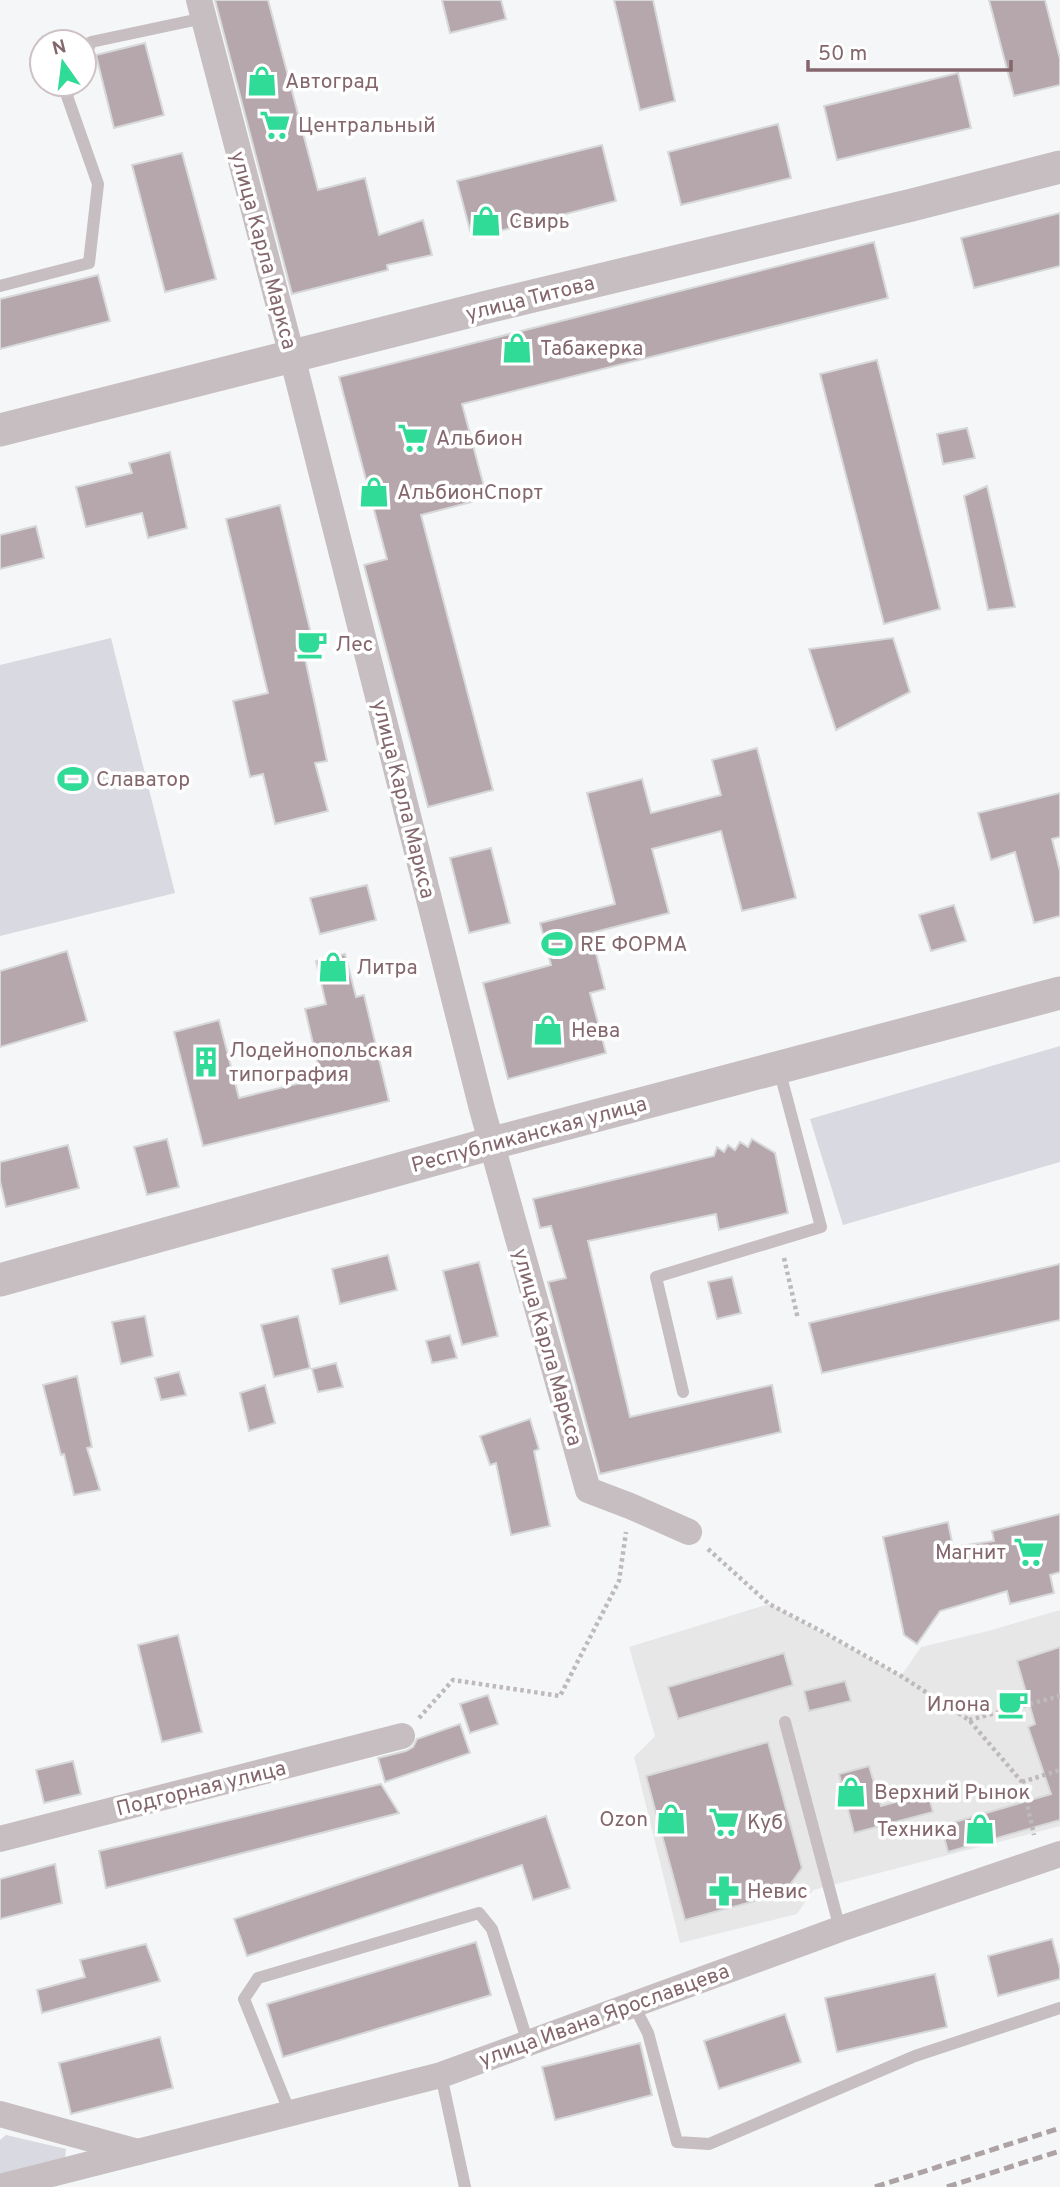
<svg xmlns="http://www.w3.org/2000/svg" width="1060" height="2187" viewBox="0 0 1060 2187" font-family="Overpass,sans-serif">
	<rect width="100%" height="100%" fill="#f4f6f7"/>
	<!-- built -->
	<path fill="#e8e7e8" d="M769,1604L901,1676L921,1647L988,1631L1060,1610V1826L813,1890L797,1914L680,1943L634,1757L655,1736L629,1647Z"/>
	<!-- green -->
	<g fill="#d9d9e1">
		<path d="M111,638L175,893L0,936V665Z"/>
		<path d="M1060,1046V1162L843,1225L810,1119Z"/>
		<path d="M6,2135L66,2149L64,2168L0,2184V2140Z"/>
	</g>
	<!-- building -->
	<g fill="#b5a7ab" stroke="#d7d8d9" stroke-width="2">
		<path d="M215,0H268L318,190L365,178L379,235L423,220L432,255L387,265L388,270L292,294Z"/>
		<path d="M442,0H501L506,19L450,33Z"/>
		<path d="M614,0H653L675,101L640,110Z"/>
		<path d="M989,0H1045L1060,59V85L1014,96Z"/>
		<path d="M145,43L164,115L114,128L96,55Z"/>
		<path d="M958,73L971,128L837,160L824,106Z"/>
		<path d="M778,124L791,178L681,205L668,152Z"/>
		<path d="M602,145L616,201L472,238L457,181Z"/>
		<path d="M182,153L216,279L165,292L132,165Z"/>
		<path d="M1060,213V266L974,288L961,238Z"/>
		<path d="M874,242L888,298L462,404L487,498L421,515L493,790L428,807L364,565L387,559L339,377Z"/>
		<path d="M98,275L110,321L0,349V299Z"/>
		<path d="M877,360L940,609L884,624L820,374Z"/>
		<path d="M967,428L975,458L943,464L937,434Z"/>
		<path d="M170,452L187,528L148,538L142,513L86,527L76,487L132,473L129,463Z"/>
		<path d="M987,486L1015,607L988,610L964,496Z"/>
		<path d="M280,505L314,646L303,649L327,761L315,763L328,811L275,824L263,774L250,777L233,701L268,693L226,519Z"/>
		<path d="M36,526L44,558L0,569V535Z"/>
		<path d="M893,638L910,692L836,730L809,649Z"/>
		<path d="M757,748L796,898L742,911L721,831L652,849L669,913L591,933L605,989L590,993L606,1053L508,1079L483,983L551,965L540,923L615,904L587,793L642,779L651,813L721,795L712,760Z"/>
		<path d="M1060,793V837L1052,839L1060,871V916L1034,923L1015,852L991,860L978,813Z"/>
		<path d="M491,848L510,923L469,933L450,858Z"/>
		<path d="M367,885L376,920L320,934L310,898Z"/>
		<path d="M954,905L966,941L931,951L919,915Z"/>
		<path d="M67,951L87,1021L0,1047V971Z"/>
		<path d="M345,954L356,997L364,995L389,1101L203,1146L174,1032L219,1020L239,1098L321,1078L305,1009L326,1004L316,961Z"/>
		<path d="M167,1139L179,1187L147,1195L134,1147Z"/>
		<path d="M752,1139L775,1153L788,1213L719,1230L716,1214L588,1241L630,1417L772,1385L781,1432L600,1474L548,1282L566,1278L551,1226L540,1228L533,1199L714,1156L717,1147L724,1152L728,1145L735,1150L740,1142L748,1147Z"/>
		<path d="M68,1145L79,1188L6,1207L0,1181V1162Z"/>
		<path d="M388,1255L397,1290L340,1304L332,1269Z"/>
		<path d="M479,1262L498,1336L462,1345L443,1271Z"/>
		<path d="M1060,1264V1320L822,1373L809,1323Z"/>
		<path d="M732,1277L741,1313L717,1319L708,1282Z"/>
		<path d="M145,1316L153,1356L121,1364L112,1322Z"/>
		<path d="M298,1316L310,1368L274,1377L261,1325Z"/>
		<path d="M450,1335L457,1358L432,1363L426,1341Z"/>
		<path d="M336,1363L343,1387L318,1392L312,1369Z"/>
		<path d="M179,1372L186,1395L161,1400L155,1378Z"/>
		<path d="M77,1376L92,1447L87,1448L100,1490L74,1495L64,1454L61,1455L43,1385Z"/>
		<path d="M265,1385L275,1423L249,1431L240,1393Z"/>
		<path d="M530,1419L539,1449L534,1451L550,1526L511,1535L496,1463L490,1465L480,1436Z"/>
		<path d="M1060,1514V1572L1050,1575L1054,1593L1010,1604L1007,1591L940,1611L917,1644L904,1635L883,1537L948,1522L953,1547L994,1541L992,1531Z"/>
		<path d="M178,1635L202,1732L162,1742L138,1645Z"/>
		<path d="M1060,1647V1820L948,1852L941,1826L1051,1794L1028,1727L1035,1724L1017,1661Z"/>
		<path d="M784,1653L793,1685L678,1719L668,1687Z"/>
		<path d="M845,1681L851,1701L809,1711L804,1691Z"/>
		<path d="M488,1695L498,1724L470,1733L460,1704Z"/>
		<path d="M460,1724L470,1753L385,1782L378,1758L406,1751L413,1747L417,1739Z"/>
		<path d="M768,1742L802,1868L784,1893L685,1920L646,1776Z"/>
		<path d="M73,1761L81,1794L44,1803L36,1770Z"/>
		<path d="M869,1766L881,1806L928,1793L933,1812L854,1833L839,1774Z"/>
		<path d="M381,1784L399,1813L106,1888L99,1851Z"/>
		<path d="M546,1816L570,1888L533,1900L522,1865L247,1956L234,1919Z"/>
		<path d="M55,1864L62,1903L0,1919V1879Z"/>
		<path d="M1052,1939L1060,1969V1979L998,1996L988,1956Z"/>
		<path d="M476,1942L491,1995L283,2057L267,2004Z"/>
		<path d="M146,1944L160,1981L42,2013L37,1990L85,1977L80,1960Z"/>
		<path d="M935,1974L947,2027L837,2052L825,1998Z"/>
		<path d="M785,2014L801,2062L719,2089L704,2041Z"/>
		<path d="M160,2037L173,2088L71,2114L59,2063Z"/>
		<path d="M640,2043L652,2095L555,2120L542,2067Z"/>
	</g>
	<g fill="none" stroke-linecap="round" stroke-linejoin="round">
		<!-- path -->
		<g stroke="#beb9ba" stroke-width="4.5" stroke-dasharray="3.5 3.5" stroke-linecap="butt">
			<path d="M784,1258L798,1319"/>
			<path d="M708,1549L769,1604L825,1633L901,1676L969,1720L1022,1782L1034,1835"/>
			<path d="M419,1718L453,1680L560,1696L619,1581L626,1532"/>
			<path d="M969,1720L1060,1696"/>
			<path d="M1022,1782L1060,1770"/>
		</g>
		<!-- service -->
		<g stroke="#c6bec0" stroke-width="12">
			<path d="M84,58L91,42L204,18"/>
			<path d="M0,286L89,263L98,184L67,96L73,84"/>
			<path d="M683,1392L656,1277L821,1227L779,1069"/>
			<path d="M785,1722L840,1929"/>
			<path d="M633,2004L648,2033L677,2142L709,2144L915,2056L1060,2008"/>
			<path d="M441,2075L465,2187"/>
			<path d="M290,2113L244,1999L258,1978L479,1913L492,1929L528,2043"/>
		</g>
		<!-- minor -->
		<g stroke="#c6bec0" stroke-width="26">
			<path d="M199,0L292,356L482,1109L588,1490L630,1506L689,1532"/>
			<path d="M0,1839L402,1736"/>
			<path d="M0,2114L138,2152"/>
			<path d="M0,2187L441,2075L840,1929L1060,1854"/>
		</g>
		<!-- tertiary -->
		<g stroke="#c6bec0" stroke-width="33">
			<path d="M0,430L487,307L912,205L1060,167"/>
			<path d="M0,1280L493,1143L1060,993"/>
		</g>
		<!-- rail -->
		<g stroke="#ada2a4" stroke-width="5" stroke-dasharray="10 5" stroke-linecap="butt">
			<path d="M875,2187L1060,2128"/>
			<path d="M947,2187L1060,2151"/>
		</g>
	</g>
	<!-- icons -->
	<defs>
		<g id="shop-bare" transform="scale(2.415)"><path d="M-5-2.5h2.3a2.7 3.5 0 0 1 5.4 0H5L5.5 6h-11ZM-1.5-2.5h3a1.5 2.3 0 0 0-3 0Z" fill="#30db98" stroke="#fff" stroke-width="2.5" paint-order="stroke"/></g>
		<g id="supermarket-bare" transform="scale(2.415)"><path d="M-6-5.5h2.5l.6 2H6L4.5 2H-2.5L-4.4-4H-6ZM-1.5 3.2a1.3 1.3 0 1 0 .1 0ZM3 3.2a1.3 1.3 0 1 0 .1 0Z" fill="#30db98" stroke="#fff" stroke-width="2.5" paint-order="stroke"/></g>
		<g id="cafe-bare" transform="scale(2.415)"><path d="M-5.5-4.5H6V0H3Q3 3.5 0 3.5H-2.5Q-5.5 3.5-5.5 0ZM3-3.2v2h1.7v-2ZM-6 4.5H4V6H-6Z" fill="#30db98" stroke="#fff" stroke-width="2.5" paint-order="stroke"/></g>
		<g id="stadium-bare" transform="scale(2.415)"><path d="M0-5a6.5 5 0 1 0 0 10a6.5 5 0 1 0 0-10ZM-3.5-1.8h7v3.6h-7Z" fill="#30db98" stroke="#fff" stroke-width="2.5" paint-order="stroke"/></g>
		<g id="building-bare" transform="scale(2.415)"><path d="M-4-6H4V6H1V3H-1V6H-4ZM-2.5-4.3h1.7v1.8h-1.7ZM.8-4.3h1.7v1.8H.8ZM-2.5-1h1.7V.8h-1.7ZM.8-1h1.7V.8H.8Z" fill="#30db98" stroke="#fff" stroke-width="2.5" paint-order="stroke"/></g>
		<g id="pharmacy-bare" transform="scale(2.415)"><path d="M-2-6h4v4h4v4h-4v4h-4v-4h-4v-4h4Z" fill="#30db98" stroke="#fff" stroke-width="2.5" paint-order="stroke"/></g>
	</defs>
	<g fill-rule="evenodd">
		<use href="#shop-bare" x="262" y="81"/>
		<use href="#supermarket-bare" x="275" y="125"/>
		<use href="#shop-bare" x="486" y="221"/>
		<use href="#shop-bare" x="517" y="348"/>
		<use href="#supermarket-bare" x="413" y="438"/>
		<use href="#shop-bare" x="374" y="492"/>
		<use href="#cafe-bare" x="312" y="644"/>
		<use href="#stadium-bare" x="73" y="779"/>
		<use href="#stadium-bare" x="557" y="944"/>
		<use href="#shop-bare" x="333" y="967"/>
		<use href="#shop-bare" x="548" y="1030"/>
		<use href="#building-bare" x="206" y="1062"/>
		<use href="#supermarket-bare" x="1029" y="1552"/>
		<use href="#cafe-bare" x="1013" y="1704"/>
		<use href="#shop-bare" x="851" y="1792"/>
		<use href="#shop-bare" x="671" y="1819"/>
		<use href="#supermarket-bare" x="724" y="1822"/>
		<use href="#shop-bare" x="980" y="1829"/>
		<use href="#pharmacy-bare" x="724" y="1891"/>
	</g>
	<g text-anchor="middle" stroke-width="7" stroke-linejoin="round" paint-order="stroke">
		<!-- poi labels -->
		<g font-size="21" fill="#84676d" stroke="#fff" text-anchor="start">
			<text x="285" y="88">Автоград</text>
			<text x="298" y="132">Центральный</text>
			<text x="509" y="228">Свирь</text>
			<text x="540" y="355">Табакерка</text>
			<text x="436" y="445">Альбион</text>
			<text x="397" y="499">АльбионСпорт</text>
			<text x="335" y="651">Лес</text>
			<text x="96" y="786">Славатор</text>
			<text x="580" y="951">RE ФОРМА</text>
			<text x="356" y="974">Литра</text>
			<text x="571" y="1037">Нева</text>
			<text x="229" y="1057">Лодейнопольская<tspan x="229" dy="24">типография</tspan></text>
			<text x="1006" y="1559" text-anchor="end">Магнит</text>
			<text x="990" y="1711" text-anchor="end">Илона</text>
			<text x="874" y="1799">Верхний Рынок</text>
			<text x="648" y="1826" text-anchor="end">Ozon</text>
			<text x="747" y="1829">Куб</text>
			<text x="957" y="1836" text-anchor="end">Техника</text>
			<text x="747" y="1898">Невис</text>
		</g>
		<!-- street labels -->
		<g font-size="21" fill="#84676d" stroke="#fff">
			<text transform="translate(264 250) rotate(75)" y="7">улица Карла Маркса</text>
			<text transform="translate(530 298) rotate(-14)" y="7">улица Титова</text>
			<text transform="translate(404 799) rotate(76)" y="7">улица Карла Маркса</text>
			<text transform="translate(529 1134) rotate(-15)" y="7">Республиканская улица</text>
			<text transform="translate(548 1347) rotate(74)" y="7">улица Карла Маркса</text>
			<text transform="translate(201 1788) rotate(-14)" y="7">Подгорная улица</text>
			<text transform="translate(604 2015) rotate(-20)" y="7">улица Ивана Ярославцева</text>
		</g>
	</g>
	<!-- north arrow -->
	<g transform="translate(63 63) rotate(346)"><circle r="33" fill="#ffffff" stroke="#cec2c5" stroke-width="2"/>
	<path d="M0-5L12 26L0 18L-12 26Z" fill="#30db98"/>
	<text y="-10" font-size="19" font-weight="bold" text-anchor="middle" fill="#84676d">N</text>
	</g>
	<!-- scale -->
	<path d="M808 60v10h203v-10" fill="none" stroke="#84676d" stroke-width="3.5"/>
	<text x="818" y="60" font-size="21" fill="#84676d" stroke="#ffffff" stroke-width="5" paint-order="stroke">50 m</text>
</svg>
